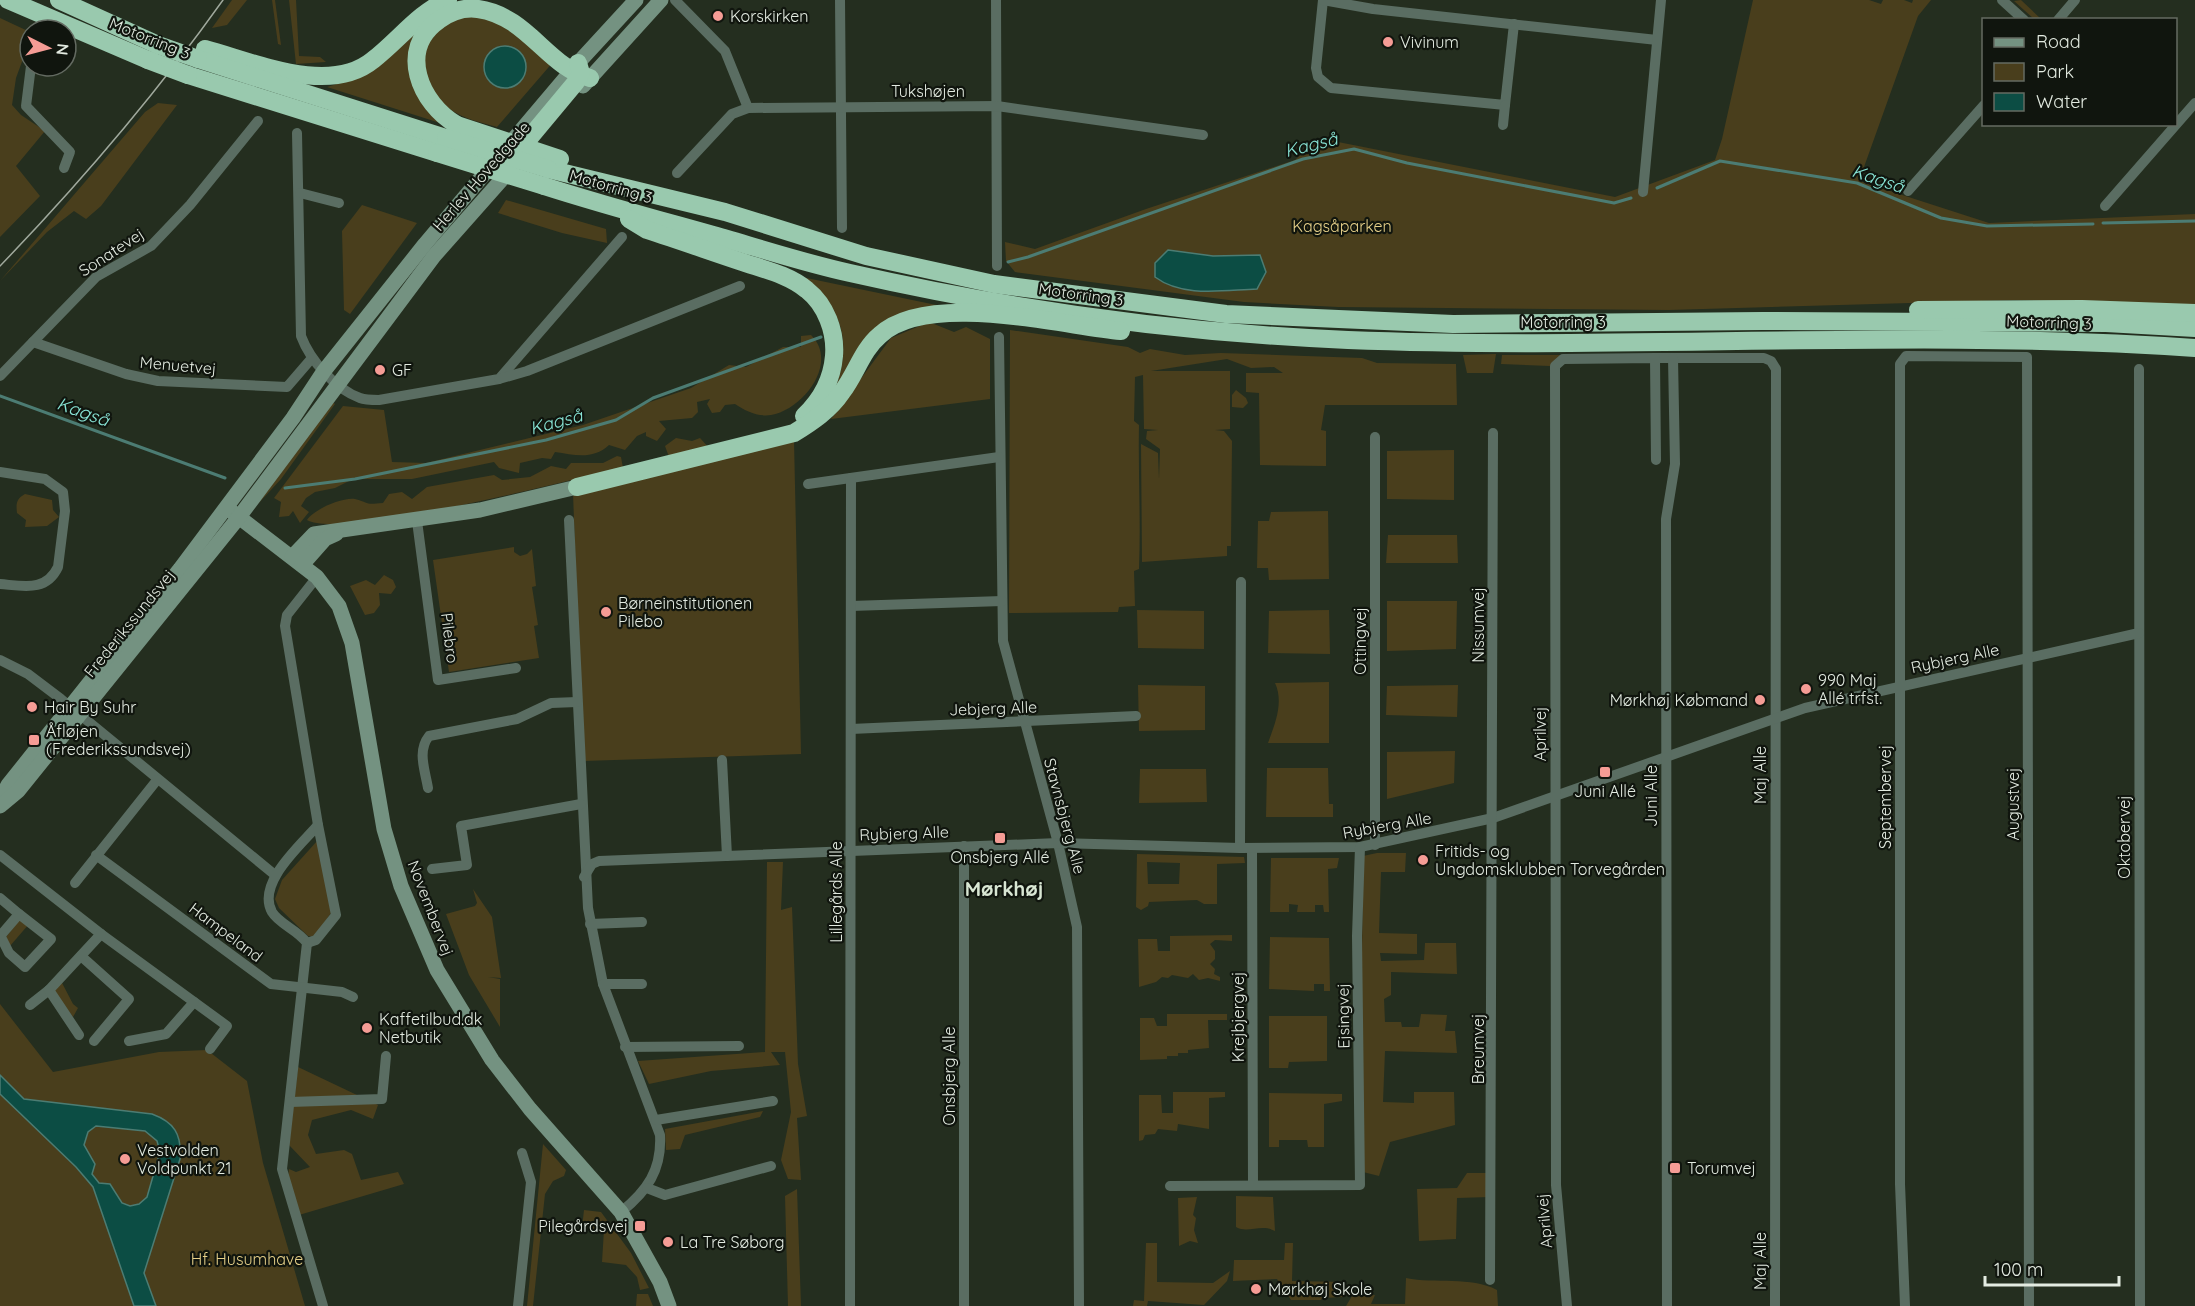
<svg xmlns="http://www.w3.org/2000/svg" width="2195" height="1306" viewBox="0 0 2195 1306" font-family="Quicksand,sans-serif">
	<rect width="100%" height="100%" fill="#242e1f"/>
	<!-- green -->
	<g fill="#493e1c" fill-rule="evenodd">
		<path d="M232,0H247L227,25L212,28Z"/>
		<path d="M272,0H275L281,45L278,44Z"/>
		<path d="M289,0H296L299,56L320,57L326,62L296,64Z"/>
		<path d="M1753,0H1869L1881,4L1883,0H1904L1912,3L1913,0H1931L1918,16L1859,181L1989,223L2195,214V305L2016,300L1669,310L1338,307L1244,302L1015,272L1006,261L1005,242L1035,249L1146,209L1295,160L1309,147L1328,140L1615,197L1715,160L1722,139Z"/>
		<path d="M2021,0L2041,19H2034L2014,1Z"/>
		<path d="M462,14L488,16L554,61L497,127C478,122 457,117 442,103C421,83 418,49 438,28C443,21 454,18 462,14Z"/>
		<path d="M0,18L30,32V40L16,78L12,105L21,115L45,131L16,166L40,196L0,237Z"/>
		<path d="M413,27L440,123L327,87L350,80Z"/>
		<path d="M158,103L177,105L101,206L86,219L74,211L47,232L0,281L145,112Z"/>
		<path d="M506,200L606,229L607,243L562,233L498,213Z"/>
		<path d="M362,205L417,223L350,314L344,310L342,231Z"/>
		<path d="M797,276L941,306L913,311L835,388C844,368 847,338 837,318C830,305 807,287 797,276Z"/>
		<path d="M929,322L954,332L966,327L990,339V399L831,419L891,338Z"/>
		<path d="M1010,330L1128,347L1140,353L1150,349L1185,355L1221,353L1362,358L1377,363L1456,364L1457,405H1325L1321,430L1326,431V466L1260,465L1259,393L1246,392V373H1283L1274,367L1251,368L1227,359L1151,371H1230V429L1215,430L1224,431L1232,441L1231,546H1227V556L1142,562L1141,444L1158,453L1159,479L1160,449L1146,439L1147,431L1158,430L1144,429L1143,375L1135,377L1134,421L1139,425C1138,473 1141,521 1139,569L1134,571L1135,606L1119,607L1118,612L1009,613Z"/>
		<path d="M811,335C839,362 804,409 771,415C758,417 745,411 735,404L725,405L720,412L712,413L707,404L710,399L697,402L698,412L692,418L659,421L666,429L657,441L646,436V432L637,436L625,450L609,445C593,460 575,455 555,452L551,459L542,458L520,463L519,473L499,468L494,462L412,479H353L335,488L315,492L306,498L301,506L309,512L300,523L293,511L289,516L279,517L281,502L274,498L343,406L384,410L392,462L426,463L583,425L691,388L729,365L746,367L783,347H801V336Z"/>
		<path d="M1496,354L1493,373H1467L1463,355Z"/>
		<path d="M1502,355H1563L1550,366L1501,364Z"/>
		<path d="M1236,390L1246,398L1248,403L1243,408L1232,407V395Z"/>
		<path d="M332,402L335,404L281,479L258,504Z"/>
		<path d="M676,438L692,441L700,438L709,448L669,457L665,446Z"/>
		<path d="M794,441L801,754L583,761L573,493Z"/>
		<path d="M1454,450V500L1387,499V451Z"/>
		<path d="M617,456L621,457L623,468C572,479 341,540 307,520C313,510 342,497 355,499C370,503 364,505 383,503L389,494L402,492L412,499L427,487L494,475L502,480L530,477L551,466L566,469L571,463H603Z"/>
		<path d="M25,494L52,500L53,510L59,517L47,526L25,527L26,520L17,513C16,504 16,499 25,494Z"/>
		<path d="M1328,511L1329,579L1269,580L1268,568H1257L1258,521H1269L1271,512Z"/>
		<path d="M1388,535H1457L1458,563H1386Z"/>
		<path d="M514,547V552L520,556L527,554L532,549L536,586L532,587L538,625L534,626L539,658L449,672L433,560Z"/>
		<path d="M384,575L393,580L396,587L391,594L379,593L380,605L374,613L365,615L350,586L366,580L375,585Z"/>
		<path d="M1387,601H1457L1456,649L1387,651Z"/>
		<path d="M1137,610L1204,611V649L1138,648Z"/>
		<path d="M1329,610L1330,654L1268,653L1269,611Z"/>
		<path d="M1329,682V743H1268C1275,724 1284,702 1275,683Z"/>
		<path d="M1138,685L1205,686V730L1139,731Z"/>
		<path d="M1458,685L1457,717L1386,715L1387,686Z"/>
		<path d="M1455,751L1454,783L1387,799V752Z"/>
		<path d="M1267,768H1328L1329,804H1333V817H1266Z"/>
		<path d="M1140,769H1206L1207,802L1139,803Z"/>
		<path d="M318,840L331,913L314,937L308,936L279,908L275,899L282,880Z"/>
		<path d="M1377,853H1406L1405,872H1381L1379,933L1417,934V954L1380,953L1381,961L1424,960L1425,943H1456L1457,974L1391,972V995L1384,999L1385,1022H1401L1402,1027H1419L1421,1014L1447,1015L1445,1031H1455L1457,1053L1385,1051L1383,1102L1414,1103V1092H1454L1455,1125L1390,1142L1379,1176L1363,1172L1361,1051L1363,856Z"/>
		<path d="M1137,854L1244,857L1245,863L1217,864V904H1204L1197,900L1149,902L1148,906L1141,910L1136,907ZM1147,862L1180,863L1179,884H1148Z"/>
		<path d="M1271,858H1339L1337,868L1328,869L1329,912H1324L1323,905H1315V912H1297L1298,905L1289,904V912H1270Z"/>
		<path d="M767,862H783L781,910L792,907L798,1064L807,1116L797,1118L801,1180L788,1179L781,1160L791,1112L785,1052H771L780,1065L711,1071L649,1084L638,1061L765,1052Z"/>
		<path d="M473,889L492,917L501,978L488,977L500,979V1027L469,975L446,914L475,906L477,903Z"/>
		<path d="M21,918L29,924L10,946L6,937Z"/>
		<path d="M1232,935V941L1215,940L1210,944L1215,951V959L1210,964L1215,969L1214,974L1220,977V981L1208,978L1199,980L1193,974L1188,978L1172,975L1168,978L1162,977L1156,982L1139,987L1138,939H1157L1158,951H1170V936Z"/>
		<path d="M1270,937L1329,938L1330,991H1324V984H1314V991L1269,989Z"/>
		<path d="M61,981L73,1004L78,1008L73,1017L54,991Z"/>
		<path d="M0,1004L53,1072L159,1052L207,1050L247,1081L263,1163L305,1306H0Z"/>
		<path d="M1167,1014H1227V1020H1208L1209,1048L1188,1050V1053H1178V1056H1167V1059L1140,1060V1018H1154L1157,1026H1167Z"/>
		<path d="M1269,1016H1327V1061L1289,1062L1288,1068H1269Z"/>
		<path d="M298,1067L378,1105L373,1119L351,1110L312,1120L308,1135L316,1154L344,1150L352,1154L361,1180L398,1172L404,1184L299,1215L288,1178L289,1169L296,1172L310,1167L289,1145Z"/>
		<path d="M1173,1092H1225V1097L1209,1098V1129L1178,1124L1177,1131L1158,1129L1155,1134L1145,1135L1143,1140L1139,1141V1095H1161L1162,1113H1173Z"/>
		<path d="M1269,1093L1342,1094V1101L1324,1104V1147H1308L1307,1140H1279V1147H1269Z"/>
		<path d="M763,1111L760,1117L685,1135L680,1149L666,1150L665,1129Z"/>
		<path d="M543,1144L566,1170L564,1176L553,1181L545,1194L533,1306H527Z"/>
		<path d="M1467,1173H1490V1197L1457,1198L1456,1239L1419,1241L1417,1189L1457,1188Z"/>
		<path d="M797,1189L801,1306H788L785,1196Z"/>
		<path d="M1236,1196L1273,1197L1275,1231C1261,1223 1248,1234 1236,1227Z"/>
		<path d="M1197,1197L1193,1215L1196,1218L1194,1230L1198,1243L1190,1241L1179,1246L1178,1198Z"/>
		<path d="M584,1210L601,1212L631,1253L649,1288L640,1290L637,1277L626,1265L602,1262L604,1230L582,1228Z"/>
		<path d="M1146,1243H1157V1282L1213,1283L1230,1271L1227,1281L1204,1305L1148,1301L1147,1306H1133L1134,1300L1144,1301Z"/>
		<path d="M1285,1243H1293L1292,1281L1345,1282L1343,1297L1322,1298L1321,1300H1291L1277,1279L1233,1281L1234,1260H1284Z"/>
		<path d="M1406,1278C1435,1284 1471,1276 1497,1290L1498,1306H1346L1352,1296L1375,1295L1371,1304H1405Z"/>
		<path d="M637,1294H648L653,1306H636Z"/>
	</g>
	<!-- water -->
	<g fill="#0c4d44" stroke="#4c7c73" stroke-width="1.5" fill-rule="evenodd">
		<circle cx="505" cy="67" r="21"/>
		<path d="M1168,250L1213,256L1260,255L1266,272L1257,289C1224,290 1183,298 1155,277V263Z"/>
		<path d="M0,1075L24,1099L152,1114C174,1122 182,1134 180,1159L144,1273L156,1306H134L93,1187L76,1167L0,1094ZM96,1126L145,1131L157,1141L160,1152L147,1197L139,1204L130,1206L122,1203L110,1184L99,1183L92,1174L95,1164L84,1145L88,1132Z"/>
	</g>
	<g fill="none" stroke-linecap="round" stroke-linejoin="round">
		<!-- stream -->
		<g stroke="#4c7c73" stroke-width="3">
			<path d="M1657,188L1720,161L1857,183L1941,218L1987,226L2093,224"/>
			<path d="M2103,223L2195,221"/>
			<path d="M1008,262L1028,257L1303,159L1354,149L1407,163L1614,203L1631,198"/>
			<path d="M0,396L225,478"/>
			<path d="M285,488L355,479L546,440L616,420L653,398L821,337"/>
		</g>
		<!-- street -->
		<g stroke="#5a6d62" stroke-width="10">
			<path d="M675,0L725,51L748,108"/>
			<path d="M840,0L842,228"/>
			<path d="M996,0L997,266"/>
			<path d="M1323,0L1316,68L1318,77L1331,88L1505,105L1514,24"/>
			<path d="M1323,0L1373,9L1657,40"/>
			<path d="M2002,0L2024,20"/>
			<path d="M2058,20L2075,0"/>
			<path d="M41,30V29"/>
			<path d="M31,66L26,106L70,152L64,168"/>
			<path d="M1503,125L1505,105"/>
			<path d="M297,133L301,336C310,360 335,389 360,398C365,400 373,400 379,400L499,379L622,237"/>
			<path d="M677,173L732,114L748,108L997,106L1203,135"/>
			<path d="M1908,191L1984,105"/>
			<path d="M1643,192L1661,0"/>
			<path d="M300,193L339,203"/>
			<path d="M2105,206L2195,103"/>
			<path d="M999,337L1003,641L1058,843L1077,927L1079,1306"/>
			<path d="M33,342L126,374L158,381L287,387L312,358"/>
			<path d="M1655,358H1764L1771,361L1776,369L1775,1306"/>
			<path d="M2139,369L2140,1306"/>
			<path d="M0,376L96,277L151,246L190,205L258,121"/>
			<path d="M499,379L527,371L740,286"/>
			<path d="M1375,437V845"/>
			<path d="M0,472L45,479L63,492L65,511L58,567C46,592 24,586 0,584"/>
			<path d="M808,484L999,457"/>
			<path d="M569,520L588,908L603,984L660,1135C662,1170 647,1191 621,1212"/>
			<path d="M417,521L438,680L516,668"/>
			<path d="M851,606L1002,601"/>
			<path d="M0,660L28,674L61,699L275,875"/>
			<path d="M851,729L1136,716"/>
			<path d="M722,760L727,856"/>
			<path d="M428,788C425,770 417,751 429,736L517,719L551,703L577,702"/>
			<path d="M318,825C301,845 256,883 272,912C279,924 298,930 307,943L282,1169L323,1306"/>
			<path d="M1240,848L1241,582"/>
			<path d="M1252,848L1253,1185"/>
			<path d="M0,855L101,934L227,1026L210,1049"/>
			<path d="M96,855L271,984L342,992L353,997"/>
			<path d="M432,869L467,865L461,826L581,804"/>
			<path d="M584,877L592,864L599,861L1058,843L1240,848L1360,847L1493,818L1805,708L2139,633"/>
			<path d="M75,883L157,780"/>
			<path d="M0,898L19,914"/>
			<path d="M590,924L642,922"/>
			<path d="M0,935L9,953L25,967L51,939L19,914L1,935"/>
			<path d="M307,943L316,940L336,915L318,825L285,626L287,615L317,577"/>
			<path d="M81,956L129,999L94,1041"/>
			<path d="M603,984H642"/>
			<path d="M30,1005L49,990"/>
			<path d="M79,1035L49,990L101,934"/>
			<path d="M129,1041L166,1034L194,1002"/>
			<path d="M625,1047L739,1046"/>
			<path d="M290,1102L382,1099L386,1056"/>
			<path d="M656,1120L773,1101"/>
			<path d="M1170,1186L1360,1185L1357,936L1360,847"/>
			<path d="M647,1188L665,1195L771,1166"/>
			<path d="M1490,1280L1493,433"/>
			<path d="M518,1306L531,1182L522,1153"/>
			<path d="M850,1306L851,478"/>
			<path d="M964,1306V846"/>
			<path d="M1567,1306L1556,1185L1555,366L1563,359L1655,358L1656,460"/>
			<path d="M1667,1306L1666,519L1675,464L1673,358"/>
			<path d="M1905,1306L1900,1184V364L1906,356L2027,357L2029,1306"/>
		</g>
		<!-- secondary -->
		<g stroke="#749281" stroke-width="15">
			<path d="M583,86L661,0"/>
			<path d="M231,511L317,577L339,606L352,643L384,829L401,886L437,970L492,1060L530,1109L621,1212L660,1282L669,1306"/>
			<path d="M292,557L314,534L480,510L577,487"/>
			<path d="M302,565L325,539L336,534"/>
			<path d="M0,799L8,785L180,569L293,418L324,371L425,244L578,63L636,0"/>
			<path d="M0,806L18,791L239,517L434,256L512,168"/>
		</g>
		<!-- highway -->
		<g stroke="#99c9ae" stroke-width="18">
			<path d="M8,0L148,60"/>
			<path d="M59,0L158,45"/>
			<path d="M205,49C254,62 329,96 373,60C399,40 418,13 448,0"/>
			<path d="M198,59L446,138"/>
			<path d="M188,75L437,153"/>
			<path d="M457,125C420,104 397,49 439,20C450,12 464,7 478,9C528,16 547,67 590,78"/>
			<path d="M515,159L516,154L576,82L581,73L578,63"/>
			<path d="M548,169L725,212L866,256L994,284L1226,314L1453,324L1762,321L2106,323L2195,328"/>
			<path d="M544,186C600,204 656,219 713,235C759,248 804,263 850,273C1013,310 1182,333 1348,340C1630,351 1913,328 2195,348"/>
			<path d="M629,219L647,230C678,240 709,251 739,261C762,269 788,274 807,290C826,305 836,332 834,356C832,380 822,399 804,416"/>
			<path d="M1918,310L2082,309L2195,313"/>
			<path d="M577,487L794,433C812,422 830,410 842,392C856,374 862,350 880,335C928,291 1059,325 1121,331"/>
		</g>
		<!-- tram -->
		<path stroke="#a0a99d" stroke-width="1.5" d="M0,266C80,183 156,94 223,0"/>
		<!-- highway-bridge -->
		<g stroke="#99c9ae" stroke-width="18">
			<path d="M158,45L198,59"/>
			<path d="M148,60L188,75"/>
			<path d="M457,125L560,159"/>
			<path d="M446,138L548,169"/>
			<path d="M437,153L544,186"/>
		</g>
	</g>
	<!-- markers -->
	<g fill="#f59c95" stroke="#10150e" stroke-width="2">
		<circle cx="718" cy="16" r="6"/>
		<circle cx="1388" cy="42" r="6"/>
		<circle cx="380" cy="370" r="6"/>
		<circle cx="606" cy="612" r="6"/>
		<circle cx="1806" cy="689" r="6"/>
		<circle cx="1760" cy="700" r="6"/>
		<circle cx="32" cy="707" r="6"/>
		<rect x="28" y="734" width="12" height="12" rx="3"/>
		<rect x="1599" y="766" width="12" height="12" rx="3"/>
		<rect x="994" y="832" width="12" height="12" rx="3"/>
		<circle cx="1423" cy="860" r="6"/>
		<circle cx="367" cy="1028" r="6"/>
		<circle cx="125" cy="1159" r="6"/>
		<rect x="1669" y="1162" width="12" height="12" rx="3"/>
		<rect x="634" y="1220" width="12" height="12" rx="3"/>
		<circle cx="668" cy="1242" r="6"/>
		<circle cx="1256" cy="1289" r="6"/>
	</g>
	<g text-anchor="middle" stroke-width="4.5" stroke-linejoin="round" paint-order="stroke">
		<!-- poi labels -->
		<g font-size="16" fill="#e3ebe1" stroke="#10150e" text-anchor="start">
			<text x="730" y="22">Korskirken</text>
			<text x="1400" y="48">Vivinum</text>
			<text x="392" y="376">GF</text>
			<text x="618" y="609">Børneinstitutionen<tspan x="618" dy="18">Pilebo</tspan></text>
			<text x="1818" y="686">990 Maj<tspan x="1818" dy="18">Allé trfst.</tspan></text>
			<text x="1748" y="706" text-anchor="end">Mørkhøj Købmand</text>
			<text x="44" y="713">Hair By Suhr</text>
			<text x="46" y="737">Åfløjen<tspan x="46" dy="18">(Frederikssundsvej)</tspan></text>
			<text x="1605" y="797" text-anchor="middle">Juni Allé</text>
			<text x="1435" y="857">Fritids- og<tspan x="1435" dy="18">Ungdomsklubben Torvegården</tspan></text>
			<text x="1000" y="863" text-anchor="middle">Onsbjerg Allé</text>
			<text x="379" y="1025">Kaffetilbud.dk<tspan x="379" dy="18">Netbutik</tspan></text>
			<text x="137" y="1156">Vestvolden<tspan x="137" dy="18">Voldpunkt 21</tspan></text>
			<text x="1687" y="1174">Torumvej</text>
			<text x="628" y="1232" text-anchor="end">Pilegårdsvej</text>
			<text x="680" y="1248">La Tre Søborg</text>
			<text x="1268" y="1295">Mørkhøj Skole</text>
		</g>
		<!-- street labels -->
		<g font-size="16" fill="#e3ebe1" stroke="#10150e">
			<text transform="translate(150 38) rotate(22)" y="6">Motorring 3</text>
			<text x="928" y="97">Tukshøjen</text>
			<text transform="translate(481 176) rotate(-49)" y="6">Herlev Hovedgade</text>
			<text transform="translate(611 186) rotate(16)" y="6">Motorring 3</text>
			<text transform="translate(111 252) rotate(-33)" y="6">Sonatevej</text>
			<text transform="translate(1081 294) rotate(8)" y="6">Motorring 3</text>
			<text x="1563" y="328">Motorring 3</text>
			<text transform="translate(2049 322) rotate(2)" y="6">Motorring 3</text>
			<text transform="translate(178 365) rotate(5)" y="6">Menuetvej</text>
			<text transform="translate(129 623) rotate(-51)" y="6">Frederikssundsvej</text>
			<text transform="translate(1478 625) rotate(-90)" y="6">Nissumvej</text>
			<text transform="translate(450 638) rotate(83)" y="6">Pilebro</text>
			<text transform="translate(1360 641) rotate(-90)" y="6">Ottingvej</text>
			<text transform="translate(1955 658) rotate(-12)" y="6">Rybjerg Alle</text>
			<text transform="translate(993 708) rotate(-2)" y="6">Jebjerg Alle</text>
			<text transform="translate(1540 734) rotate(-90)" y="6">Aprilvej</text>
			<text transform="translate(1760 775) rotate(-90)" y="6">Maj Alle</text>
			<text transform="translate(1651 796) rotate(-90)" y="6">Juni Alle</text>
			<text transform="translate(1885 797) rotate(-90)" y="6">Septembervej</text>
			<text transform="translate(2013 804) rotate(-90)" y="6">Augustvej</text>
			<text transform="translate(1065 816) rotate(75)" y="6">Stavnsbjerg Alle</text>
			<text transform="translate(1387 825) rotate(-10)" y="6">Rybjerg Alle</text>
			<text transform="translate(904 833) rotate(-2)" y="6">Rybjerg Alle</text>
			<text transform="translate(2124 837) rotate(-90)" y="6">Oktobervej</text>
			<text transform="translate(836 892) rotate(-90)" y="6">Lillegårds Alle</text>
			<text transform="translate(431 908) rotate(69)" y="6">Novembervej</text>
			<text transform="translate(226 932) rotate(37)" y="6">Hampeland</text>
			<text transform="translate(1343 1016) rotate(-91)" y="6">Ejsingvej</text>
			<text transform="translate(1238 1017) rotate(-90)" y="6">Krejbjergvej</text>
			<text transform="translate(1478 1049) rotate(-90)" y="6">Breumvej</text>
			<text transform="translate(949 1076) rotate(-90)" y="6">Onsbjerg Alle</text>
			<text transform="translate(1544 1221) rotate(-95)" y="6">Aprilvej</text>
			<text transform="translate(1760 1261) rotate(-90)" y="6">Maj Alle</text>
		</g>
		<!-- park labels -->
		<g font-size="16" fill="#e6d089" stroke="#10150e">
			<text x="1342" y="232">Kagsåparken</text>
			<text x="247" y="1265">Hf. Husumhave</text>
		</g>
		<!-- water labels -->
		<g font-size="18" font-style="italic" fill="#89e6d7" stroke="#10150e">
			<text transform="translate(1311 145) rotate(-14)" y="6">Kagså</text>
			<text transform="translate(1878 179) rotate(19)" y="6">Kagså</text>
			<text transform="translate(83 412) rotate(20)" y="6">Kagså</text>
			<text transform="translate(556 422) rotate(-15)" y="6">Kagså</text>
		</g>
		<!-- quarter labels -->
		<g font-size="20" font-weight="bold" fill="#d8e6d3" stroke="#10150e">
			<text x="1004" y="896">Mørkhøj</text>
		</g>
	</g>
	<!-- legend -->
	<rect x="1982" y="18" width="195" height="108" fill="#10150e" stroke="#646b62" stroke-width="1.5"/>
	<rect x="1994" y="38" width="30" height="9" fill="#749281" stroke="#646b62" stroke-width="1.5"/>
	<text x="2036" y="48" font-size="18" fill="#e3ebe1">Road</text>
	<rect x="1994" y="63" width="30" height="18" fill="#493e1c" stroke="#646b62" stroke-width="1.5"/>
	<text x="2036" y="78" font-size="18" fill="#e3ebe1">Park</text>
	<rect x="1994" y="93" width="30" height="18" fill="#0c4d44" stroke="#646b62" stroke-width="1.5"/>
	<text x="2036" y="108" font-size="18" fill="#e3ebe1">Water</text>
	<!-- north arrow -->
	<g transform="translate(48 48) rotate(96)"><circle r="28" fill="#10150e" stroke="#646b62" stroke-width="1.5"/>
	<path d="M0-4.5L10 22L0 15L-10 22Z" fill="#f59c95"/>
	<text y="-9" font-size="16" font-weight="bold" text-anchor="middle" fill="#e3ebe1">N</text>
	</g>
	<!-- scale -->
	<path d="M1985 1276v9h134v-9" fill="none" stroke="#e3ebe1" stroke-width="3"/>
	<text x="1994" y="1276" font-size="18" fill="#e3ebe1" stroke="#10150e" stroke-width="4.5" paint-order="stroke">100 m</text>
</svg>
